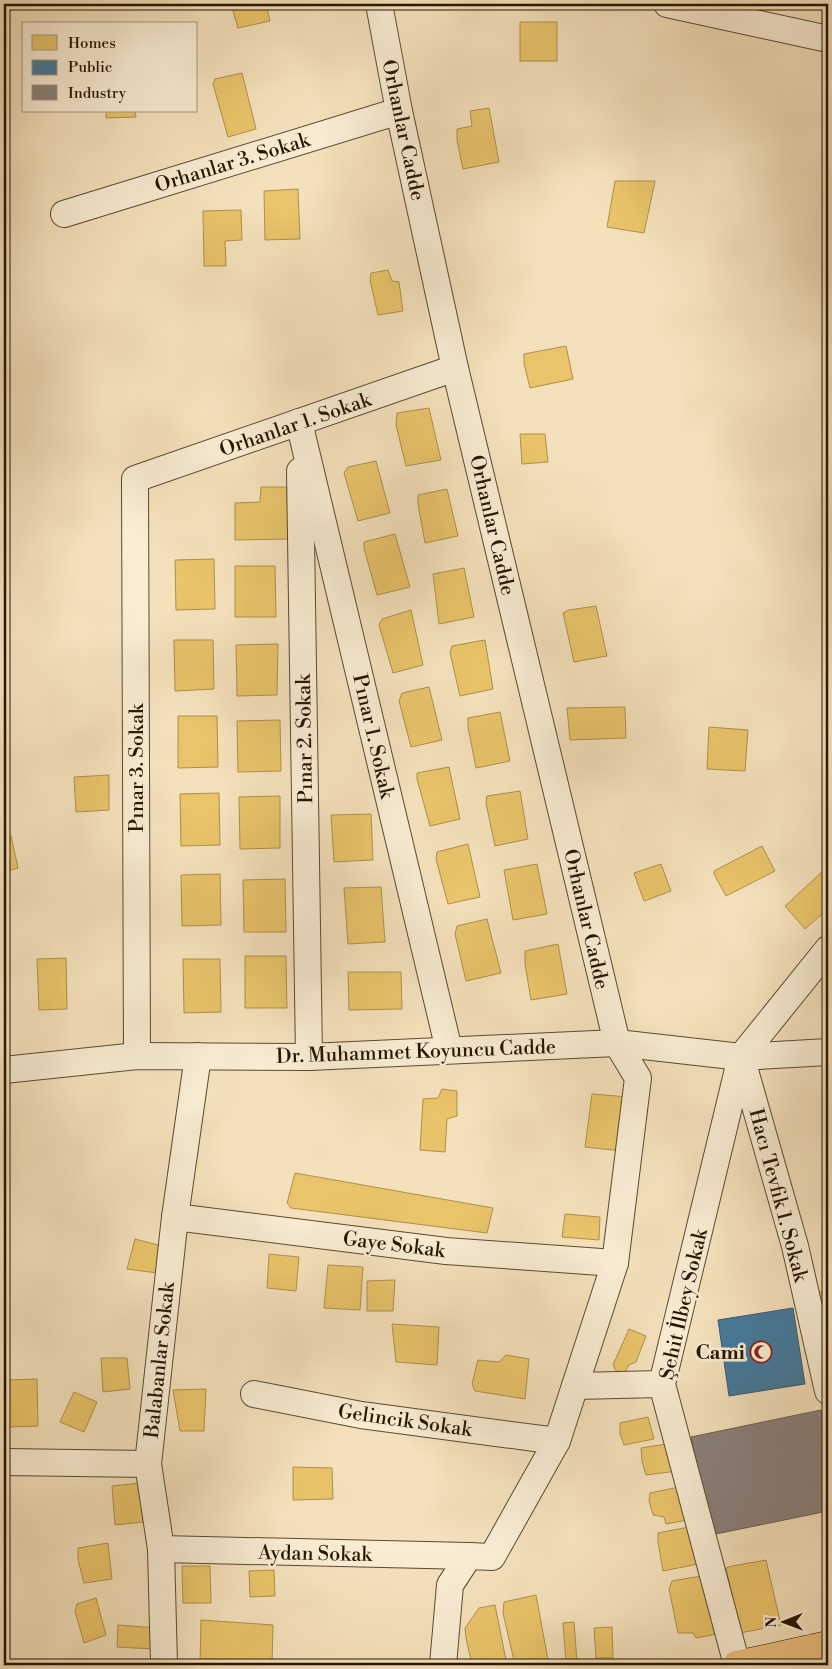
<svg xmlns="http://www.w3.org/2000/svg" width="832" height="1669" viewBox="0 0 832 1669" font-family="'Libre Bodoni',serif">
	<rect width="100%" height="100%" fill="#f4e1bb"/>
	<filter id="stains"><feTurbulence type="fractalNoise" baseFrequency=".004" numOctaves="4"/><feColorMatrix values="0 0 0 0 .2 0 0 0 0 .09 0 0 0 0 .02 0 0 0 .5 -.17"/></filter>
	<radialGradient id="worn" r=".72"><stop offset=".6" stop-color="#630" stop-opacity="0"/><stop offset="1" stop-color="#630" stop-opacity=".3"/></radialGradient>
	<!-- homes -->
	<g fill="#e9c46a" stroke="#ae904a">
		<path d="M231,4H266L270,21L238,28Z"/>
		<rect x="520" y="22" width="37" height="39"/>
		<path d="M242,73L256,129L228,137L213,84L215,79Z"/>
		<path d="M489,108L499,162L463,169L457,140V129L472,126L470,111Z"/>
		<path d="M106,111H135L136,117L106,118Z"/>
		<path d="M615,181H655L644,233L607,227Z"/>
		<path d="M298,189L300,239L265,240L264,191Z"/>
		<path d="M241,210L242,240L225,241L226,266H204L203,211Z"/>
		<path d="M388,270L392,281L399,282L403,311L378,315L370,280L371,273Z"/>
		<path d="M566,346L573,379L530,388L524,363V354Z"/>
		<path d="M429,408L441,460L406,466L396,425L397,413Z"/>
		<path d="M520,434H545L548,462L522,464Z"/>
		<path d="M376,461L390,513L358,521L344,473L348,467Z"/>
		<path d="M261,487H287L288,539L235,540V503L260,502Z"/>
		<path d="M447,489L458,536L425,543L418,504V495Z"/>
		<path d="M395,534L410,587L377,595L364,548V542Z"/>
		<path d="M214,559L215,609L176,610L175,560Z"/>
		<path d="M235,566H275L276,617H235Z"/>
		<path d="M464,568L474,617L439,624L433,574Z"/>
		<path d="M596,606L607,656L574,662L563,613L569,610Z"/>
		<path d="M411,610L423,665L393,673L379,625L382,619Z"/>
		<path d="M174,640H213L214,689L175,691Z"/>
		<path d="M485,640L493,689L460,696L450,653L452,646Z"/>
		<path d="M278,644L277,695L237,696L236,645Z"/>
		<path d="M429,687L442,740L411,747L399,701L402,693Z"/>
		<path d="M625,707L626,738L570,740L567,708Z"/>
		<path d="M500,712L510,761L476,768L468,727V718Z"/>
		<path d="M178,716H217L218,767L178,768Z"/>
		<path d="M280,720L281,771L238,772L237,721Z"/>
		<path d="M709,727L748,730L745,771L707,769Z"/>
		<path d="M449,767L460,819L430,826L417,779V773Z"/>
		<path d="M109,775V810L76,812L74,777Z"/>
		<path d="M520,791L528,839L495,846L486,803L487,796Z"/>
		<path d="M219,793L220,845L181,846L180,794Z"/>
		<path d="M280,796V848L240,849L239,797Z"/>
		<path d="M371,814L373,860L334,862L331,815Z"/>
		<path d="M11,836L18,868L4,872V837Z"/>
		<path d="M468,844L480,897L448,904L436,859L437,852Z"/>
		<path d="M762,846L775,871L726,896L714,874V871Z"/>
		<path d="M537,864L547,914L513,920L504,870Z"/>
		<path d="M661,864L671,891L644,901L634,873Z"/>
		<path d="M824,870L828,876V909L805,929L785,906Z"/>
		<path d="M220,874L221,925L182,926L181,875Z"/>
		<path d="M285,879L286,932H244L243,880Z"/>
		<path d="M381,887L385,942L348,944L344,888Z"/>
		<path d="M487,919L501,973L466,981L455,934L457,926Z"/>
		<path d="M558,944L567,994L531,1000L525,964V951Z"/>
		<path d="M245,956H286L287,1008H245Z"/>
		<path d="M66,958L67,1009L39,1010L37,959Z"/>
		<path d="M183,959H220L221,1012L184,1013Z"/>
		<path d="M348,972H401L402,1009L349,1010Z"/>
		<path d="M442,1089L457,1091V1116L447,1119L445,1152L420,1150L423,1099L438,1098Z"/>
		<path d="M592,1094L629,1097L622,1151L585,1147Z"/>
		<path d="M295,1173L493,1208L487,1233L291,1208L287,1203Z"/>
		<path d="M565,1214L600,1217L599,1240L562,1237Z"/>
		<path d="M135,1239L162,1246L157,1273L127,1269Z"/>
		<path d="M269,1254L299,1257L296,1291L267,1288Z"/>
		<path d="M328,1265L363,1267L360,1310L324,1308Z"/>
		<path d="M395,1280L393,1311H367V1281Z"/>
		<path d="M828,1291V1330L824,1331L819,1292Z"/>
		<path d="M392,1324L439,1327L437,1365L396,1362Z"/>
		<path d="M629,1329L646,1336L636,1362L629,1365L624,1374L616,1371L613,1365Z"/>
		<path d="M506,1355L529,1359L525,1399L475,1391L472,1384L478,1360L499,1362Z"/>
		<path d="M101,1358H127L130,1389L103,1392Z"/>
		<path d="M37,1379L38,1426L8,1427L7,1380Z"/>
		<path d="M206,1389L204,1431H180L173,1390Z"/>
		<path d="M74,1392L97,1402L84,1432L60,1422Z"/>
		<path d="M648,1417L654,1439L624,1445L620,1434V1423Z"/>
		<path d="M673,1443L677,1471L646,1475L642,1461L641,1448Z"/>
		<path d="M293,1467L332,1468L333,1499L293,1500Z"/>
		<path d="M140,1483L143,1522L115,1525L112,1486Z"/>
		<path d="M684,1486L688,1520L666,1524L664,1517L653,1515L649,1501L650,1493Z"/>
		<path d="M689,1527L698,1564L663,1571L658,1542V1533Z"/>
		<path d="M108,1543L112,1579L84,1583L78,1560V1548Z"/>
		<path d="M766,1560L781,1625L740,1633L726,1568L732,1566Z"/>
		<path d="M182,1566H210L211,1603H183Z"/>
		<path d="M274,1570L275,1596L250,1597L249,1571Z"/>
		<path d="M707,1575L717,1634L696,1638L693,1633H678L669,1589L672,1581Z"/>
		<path d="M536,1595L549,1665H515L503,1613L504,1602Z"/>
		<path d="M96,1598L106,1635L84,1643L75,1611L77,1604Z"/>
		<path d="M495,1605L507,1665H472L466,1638L465,1628L479,1608Z"/>
		<path d="M201,1620L273,1625L272,1665H200Z"/>
		<path d="M574,1622L577,1662H566L563,1623Z"/>
		<path d="M118,1625L156,1628L154,1649L117,1647Z"/>
		<path d="M612,1627L613,1658H596L594,1628Z"/>
	</g>
	<!-- public -->
	<path fill="#457b9d" stroke="#3c5d6e" d="M793,1308L805,1384L729,1396L718,1320Z"/>
	<!-- industry -->
	<path fill="#8a817c" stroke="#6c6157" d="M821,1410L828,1445V1511L711,1535L691,1437Z"/>
	<g fill="none" stroke-linecap="round" stroke-linejoin="round">
		<!-- street casing -->
		<g stroke="#5a4a30" stroke-width="28">
			<g id="street">
				<path d="M379,4L399,111L455,368L617,1043L638,1078L615,1263L557,1441L492,1557L469,1556L450,1585L443,1665"/>
				<path d="M667,4L828,39"/>
				<path d="M64,214L399,111"/>
				<path d="M299,422L449,1050"/>
				<path d="M300,471L309,1057"/>
				<path d="M137,1056L135,479L455,368"/>
				<path d="M742,1060L795,1246L828,1391"/>
				<path d="M4,1070L137,1056L309,1057L617,1043L741,1057L828,1052"/>
				<path d="M175,1217L446,1251L615,1263"/>
				<path d="M575,1386L662,1384"/>
				<path d="M254,1394L361,1415L557,1441"/>
				<path d="M4,1462L148,1464"/>
				<path d="M161,1549L469,1556"/>
				<path d="M164,1665L161,1549L148,1464L175,1217L198,1056"/>
				<path d="M737,1665L662,1384L741,1057L828,949"/>
			</g>
		</g>
		<!-- primary casing -->
		<g stroke="#261701" stroke-width="29">
			<path id="primary" d="M737,1665L828,1645"/>
		</g>
		<!-- street -->
		<use href="#street" stroke="#f8ecd3" stroke-width="26"/>
		<!-- primary -->
		<use href="#primary" stroke="#eac07e" stroke-width="28"/>
	</g>
	<!-- icons -->
	<defs>
		<g id="mosque-ring" transform="scale(1.125)"><circle r="9.5" fill="#f8ecd3" stroke="#8f2418" stroke-width="1.5"/><path d="M3.5-4.9A6 6 0 1 0 3.5 4.9A5 5 0 1 1 3.5-4.9Z" fill="#8f2418"/></g>
	</defs>
	<g fill-rule="evenodd">
		<use href="#mosque-ring" x="761" y="1352"/>
	</g>
	<g text-anchor="middle" stroke-width="5" stroke-linejoin="round" paint-order="stroke">
		<!-- street labels -->
		<g font-size="20" fill="#261701" stroke="#f8ecd3">
			<text transform="translate(404 130) rotate(78)" y="7">Orhanlar Cadde</text>
			<text transform="translate(232 162) rotate(-17)" y="7">Orhanlar 3. Sokak</text>
			<text transform="translate(295 424) rotate(-19)" y="7">Orhanlar 1. Sokak</text>
			<text transform="translate(493 525) rotate(77)" y="7">Orhanlar Cadde</text>
			<text transform="translate(374 736) rotate(77)" y="7">Pınar 1. Sokak</text>
			<text transform="translate(304 739) rotate(-91)" y="7">Pınar 2. Sokak</text>
			<text transform="translate(136 768) rotate(-90)" y="7">Pınar 3. Sokak</text>
			<text transform="translate(587 919) rotate(77)" y="7">Orhanlar Cadde</text>
			<text transform="translate(416 1051) rotate(-2)" y="7">Dr. Muhammet Koyuncu Cadde</text>
			<text transform="translate(779 1195) rotate(75)" y="7">Hacı Tevfik 1. Sokak</text>
			<text transform="translate(394 1244) rotate(7)" y="7">Gaye Sokak</text>
			<text transform="translate(683 1304) rotate(-77)" y="7">Şehit İlbey Sokak</text>
			<text transform="translate(159 1360) rotate(-84)" y="7">Balabanlar Sokak</text>
			<text transform="translate(405 1420) rotate(8)" y="7">Gelincik Sokak</text>
			<text transform="translate(315 1553) rotate(1)" y="7">Aydan Sokak</text>
		</g>
		<!-- poi labels -->
		<g font-size="20" font-weight="bold" fill="#261701" stroke="#f8ecd3" text-anchor="end">
			<text x="745" y="1359">Cami</text>
		</g>
	</g>
	<!-- margin -->
	<rect width="832" height="1669" fill="none" stroke="#f4e1bb" stroke-width="20"/>
	<rect x="5" y="5" width="822" height="1659" fill="none" stroke="#261701" stroke-width="2.5"/>
	<rect x="10" y="10" width="812" height="1649" fill="none" stroke="#261701"/>
	<!-- legend -->
	<rect x="22" y="22" width="175" height="90" fill="#f8ecd3" stroke="#a4977f"/>
	<rect x="32" y="35" width="25" height="15" fill="#e9c46a" stroke="#a4977f"/>
	<text x="68" y="48" font-size="15" fill="#261701">Homes</text>
	<rect x="32" y="60" width="25" height="15" fill="#457b9d" stroke="#a4977f"/>
	<text x="68" y="72" font-size="15" fill="#261701">Public</text>
	<rect x="32" y="85" width="25" height="15" fill="#8a817c" stroke="#a4977f"/>
	<text x="68" y="98" font-size="15" fill="#261701">Industry</text>
	<!-- north arrow -->
	<g transform="translate(784 1622) rotate(269)" stroke="#f8ecd3" stroke-width="4" paint-order="stroke">
	<path d="M0-4L9 19L0 12L-9 19Z" fill="#261701"/>
	<text y="-8" font-size="14" font-weight="bold" text-anchor="middle" fill="#261701">N</text>
	</g>
	<rect width="100%" height="100%" filter="url(#stains)"/>
	<rect width="100%" height="100%" fill="url(#worn)"/>
</svg>
